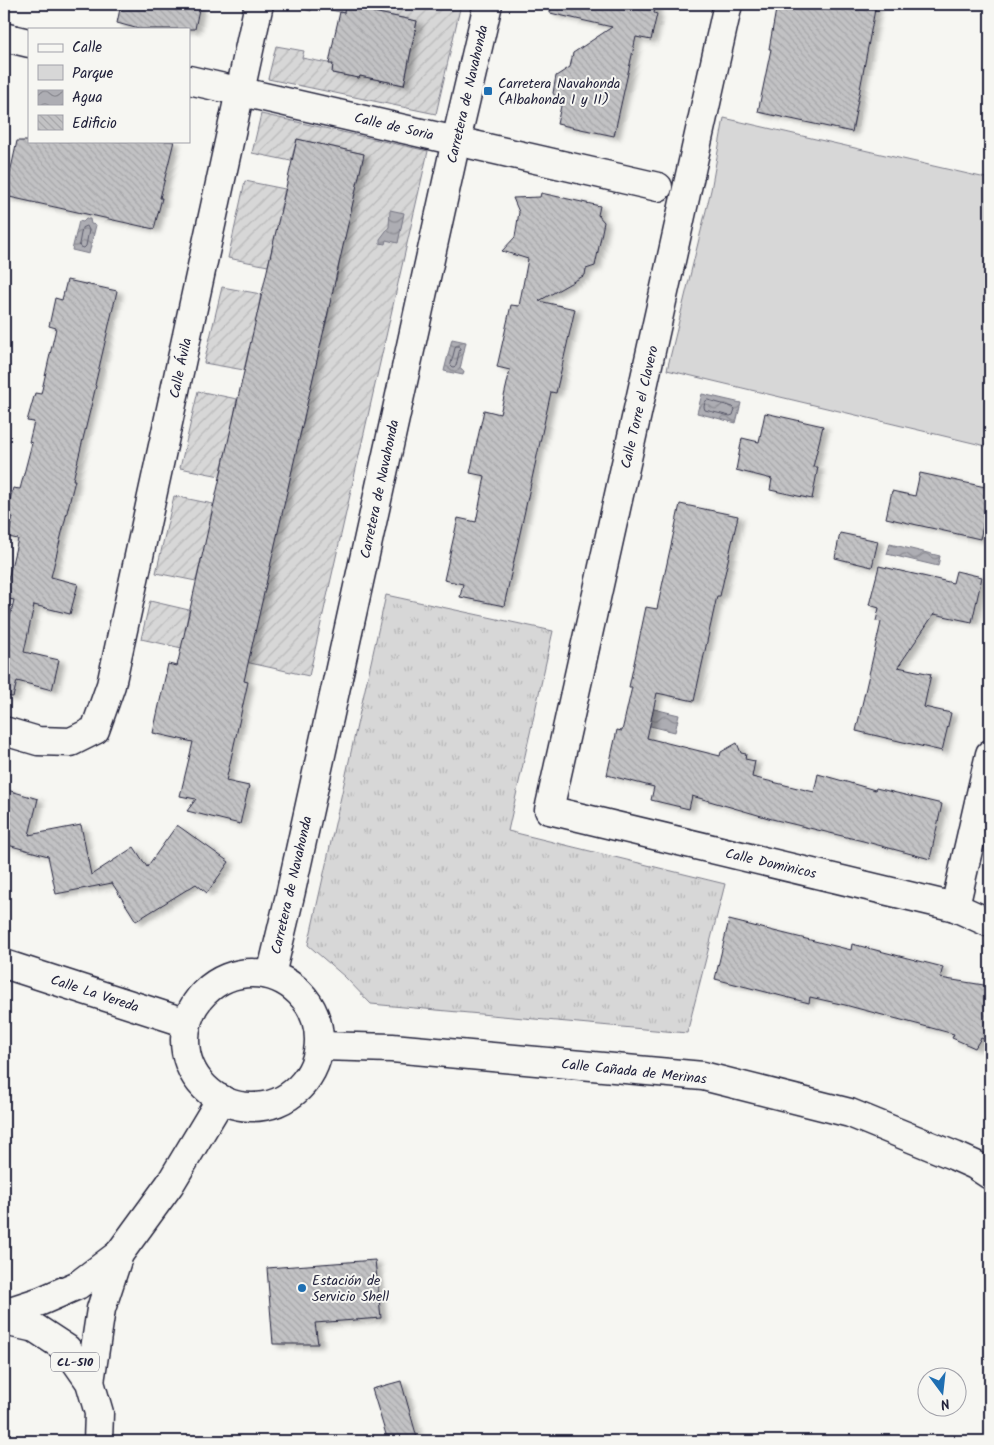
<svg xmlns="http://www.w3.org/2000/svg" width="994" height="1445" viewBox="0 0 994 1445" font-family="Kalam,sans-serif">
	<defs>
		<pattern id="grass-tufts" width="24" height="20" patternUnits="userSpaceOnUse" patternTransform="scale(1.25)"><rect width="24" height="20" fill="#d7d7d7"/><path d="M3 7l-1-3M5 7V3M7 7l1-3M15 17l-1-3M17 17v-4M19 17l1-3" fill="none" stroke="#b8b8b9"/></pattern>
		<pattern id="garden-furrows" width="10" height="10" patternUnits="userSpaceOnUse" patternTransform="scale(1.25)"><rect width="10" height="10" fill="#d7d7d7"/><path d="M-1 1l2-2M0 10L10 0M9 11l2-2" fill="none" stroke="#b8b8b9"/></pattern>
		<pattern id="water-waves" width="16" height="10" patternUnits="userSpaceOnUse" patternTransform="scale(1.25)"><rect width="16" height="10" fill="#adadb3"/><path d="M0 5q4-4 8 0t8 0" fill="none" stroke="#8c8c93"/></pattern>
		<pattern id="building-back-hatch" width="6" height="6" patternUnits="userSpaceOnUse" patternTransform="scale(1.25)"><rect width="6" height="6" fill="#c2c2c4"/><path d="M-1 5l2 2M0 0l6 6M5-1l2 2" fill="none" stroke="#a6a6a9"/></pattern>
		<filter id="shadow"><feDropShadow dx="5.5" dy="3" stdDeviation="2.5" flood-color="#0004"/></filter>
	</defs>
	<rect width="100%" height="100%" fill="#f6f6f2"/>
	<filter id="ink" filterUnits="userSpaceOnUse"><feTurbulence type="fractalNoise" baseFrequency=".02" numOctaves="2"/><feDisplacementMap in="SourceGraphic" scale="10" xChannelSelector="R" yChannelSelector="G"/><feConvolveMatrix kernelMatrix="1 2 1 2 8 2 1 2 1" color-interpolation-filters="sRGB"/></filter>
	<g filter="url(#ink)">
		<!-- grass -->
		<path fill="url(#grass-tufts)" stroke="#7c7c89" d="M386,595L553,631L508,831L725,884L687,1033L371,1004L345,977L308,945Z"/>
		<!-- park -->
		<path fill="#d7d7d7" stroke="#7c7c89" d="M724,118L990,179V447L667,370L711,190Z"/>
		<!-- garden -->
		<g fill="url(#garden-furrows)" stroke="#7c7c89">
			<path d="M285,4H461L436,114L268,79L276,46L304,51L302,58L333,64L332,73L359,78L360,76L404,85L417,21L373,12V10L344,13L313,6L311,11Z"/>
			<path d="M261,114L428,151L309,676L141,639L150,601L189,610L185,631L197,634L201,559L196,581L156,573L174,496L213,504L209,526L265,539L287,491L292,470L225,454L220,476L180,468L198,391L237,399L233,421L300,436L305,414L294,412L301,383L311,386L316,363L249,348L244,370L204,363L222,287L261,294L257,316L324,331L329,310L318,307L325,279L336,281L340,259L273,244L268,266L228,258L245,181L285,189L280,211L347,226L364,154L297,139L291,161L252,153Z"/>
		</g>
		<!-- water -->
		<g fill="url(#water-waves)" stroke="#757583">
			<path d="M390,210L404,213L398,243L386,240L385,244L380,243V239L389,227Z"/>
			<path d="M86,219H90L91,224L96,225L89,254L72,250L79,221L83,222Z"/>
			<path d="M452,339L466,342L460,369L464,371L463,375L444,371Z"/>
			<path d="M702,394L741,403L736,423L697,413Z"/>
			<path d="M890,544L940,556L938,566L887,554Z"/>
			<path d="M650,708L679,715L675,732L646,725Z"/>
		</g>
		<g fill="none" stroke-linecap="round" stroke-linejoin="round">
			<!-- shore -->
			<g stroke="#5a5a6b" stroke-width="1">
				<path d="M87,226L89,230L86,246L84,248L80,247L79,244L82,228Z"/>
				<path d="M456,346H459L460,348L456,366L453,367L451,365Z"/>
				<path d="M708,400L733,407L735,409L733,415L730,416L705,410L704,407L705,402Z"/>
			</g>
		</g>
		<!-- building -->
		<g fill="url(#building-back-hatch)" stroke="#22223b" filter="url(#shadow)">
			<path d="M121,4H200L195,29H139L117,23Z"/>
			<path d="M345,4L373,10V12L417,21L404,85L360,76L359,78L332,73L333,64H329L334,38L340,12L344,13Z"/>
			<path d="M551,4H656L654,13L657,14L651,40L636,37L614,136L557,124L561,106L553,93L556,76L570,67L573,53L612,27L550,13Z"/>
			<path d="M777,4H876L852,132L758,112L771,49H769Z"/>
			<path d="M297,139L364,154L244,681L248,682L226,781L249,786L240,824L187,811L196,799L180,796L193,742L153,733L168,664L177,666Z"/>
			<path d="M17,141H174L160,198H162L154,229L5,196Z"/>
			<path d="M541,193L600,206L598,215L604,222L595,266L586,269L585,275L539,301L575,309L556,393L551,392L504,606L460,597L463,584L444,580L458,518L476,522L485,476L470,473L484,410L500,414L510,370L497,367L511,305L519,306L528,259L502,251L515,237L519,212L513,198L540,197Z"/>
			<path d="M67,280L117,291L95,385L96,386L73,480H75L51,577L78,584L70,614L34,605L24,652L59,660L52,690L17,681L13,697L4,696V642L14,600L4,598V596L18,539L8,537L13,517L6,516L13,488L20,489L32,443L29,442L34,422L27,421L35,393L41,394L56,328L49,326L55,298L62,300Z"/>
			<path d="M765,413L823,426L813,467H818L812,499L770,490L772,479L736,470L742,438L759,442Z"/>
			<path d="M920,473L990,488V495L980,539L886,518L892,491L915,496Z"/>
			<path d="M680,504L738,516L720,596H717L694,701L657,693L647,738L720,756L721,752L737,743L741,753L746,754L745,759L755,761L752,777L814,792L818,774L875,790L876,788L942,804L930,859L863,841L772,819L692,796L689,809L651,800L654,787L607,775L617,730L622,731L632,687H629L646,607L657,609Z"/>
			<path d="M840,533L878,541L872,567L835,558Z"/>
			<path d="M879,566L953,583L956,571L982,577L972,622L934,614L898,667L931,674L924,707L951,713L942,751L856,731L881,622L876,621L879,608L869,605Z"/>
			<path d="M4,789L38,799L29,835L81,825L91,875L134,847L147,867L177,825L229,862L207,893L196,884L136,921L112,883L56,894L48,856L4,844Z"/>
			<path d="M729,920L851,950L852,944L943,967L940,978L990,986V1042L981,1038L975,1048L952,1038L954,1034L845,1005L810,997L809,1003L715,979Z"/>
			<path d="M375,1260L381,1318L315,1323L318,1344H273L267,1268Z"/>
			<path d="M401,1381L418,1441H388L372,1389Z"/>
		</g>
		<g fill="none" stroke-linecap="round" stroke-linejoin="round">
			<!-- minor casing -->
			<g stroke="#22223b" stroke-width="31">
				<g id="minor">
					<path d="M728,4L549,810L955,907L990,923"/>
					<path d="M4,37L29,43"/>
					<path d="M189,80L658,187"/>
					<path d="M4,731L38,741L71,742L95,730L111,685L259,4"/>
					<path d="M955,907L990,754"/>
					<path d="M4,964L187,1023"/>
					<circle cx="252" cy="1040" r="67"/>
					<path d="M271,975L291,891L456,141L488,4"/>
					<path d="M320,1046L392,1048L703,1076L850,1113L955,1156L975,1165L990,1175"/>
					<path d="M4,1313L41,1301L78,1285L119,1254"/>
					<path d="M90,1382L101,1309L119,1254L170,1184L221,1099"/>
				</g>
			</g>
			<!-- major casing -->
			<g stroke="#22223b" stroke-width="31">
				<path id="major" d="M4,1321L35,1328L67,1349L90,1382L99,1413L98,1441"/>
			</g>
			<!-- minor -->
			<use href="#minor" stroke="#f6f6f2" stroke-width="28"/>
			<!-- major -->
			<use href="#major" stroke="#f6f6f2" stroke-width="28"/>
		</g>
	</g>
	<!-- markers -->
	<g fill="#1f6fb2" stroke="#f6f6f2" stroke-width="2">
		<rect x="483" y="86" width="10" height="10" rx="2.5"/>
		<circle cx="302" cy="1288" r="5"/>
	</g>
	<g text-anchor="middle" stroke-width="4" stroke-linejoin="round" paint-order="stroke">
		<!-- shield labels -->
		<rect fill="#f6f6f2" stroke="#626272" stroke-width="1" x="51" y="1352.5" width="48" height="19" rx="4"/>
		<g font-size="12" font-weight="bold" fill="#22223b">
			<text x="75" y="1366">CL-510</text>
		</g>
		<!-- poi labels -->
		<g font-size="14" fill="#22223b" stroke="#f6f6f2" text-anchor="start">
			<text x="498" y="88">Carretera Navahonda<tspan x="498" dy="16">(Albahonda I y II)</tspan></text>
			<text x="312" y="1285">Estación de<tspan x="312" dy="16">Servicio Shell</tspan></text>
		</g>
		<!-- street labels -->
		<g font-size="14" fill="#22223b" stroke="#f6f6f2">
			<text transform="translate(467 94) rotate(-77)" y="5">Carretera de Navahonda</text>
			<text transform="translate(394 126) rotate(13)" y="5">Calle de Soria</text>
			<text transform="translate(180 368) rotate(-78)" y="5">Calle Ávila</text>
			<text transform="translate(639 407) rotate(-77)" y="5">Calle Torre el Clavero</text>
			<text transform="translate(379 489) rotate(-78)" y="5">Carretera de Navahonda</text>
			<text transform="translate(771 863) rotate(13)" y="5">Calle Dominicos</text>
			<text transform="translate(291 885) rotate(-77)" y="5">Carretera de Navahonda</text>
			<text transform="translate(95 993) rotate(18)" y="5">Calle La Vereda</text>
			<text transform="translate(634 1071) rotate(6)" y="5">Calle Cañada de Merinas</text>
		</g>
	</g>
	<!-- margin -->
	<rect width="994" height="1445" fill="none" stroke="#f6f6f2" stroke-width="20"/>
	<rect x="10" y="10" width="974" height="1425" fill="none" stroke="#22223b" stroke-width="2" filter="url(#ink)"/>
	<!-- legend -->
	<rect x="28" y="28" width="162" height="115" fill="#f6f6f2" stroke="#a1a1a9"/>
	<rect x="38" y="44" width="25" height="8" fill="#f6f6f2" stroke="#a1a1a9"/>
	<text x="72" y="52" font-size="15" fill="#22223b">Calle</text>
	<rect x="38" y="65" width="25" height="15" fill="#d7d7d7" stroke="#a1a1a9"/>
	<text x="72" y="78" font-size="15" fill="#22223b">Parque</text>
	<rect x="38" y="90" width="25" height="15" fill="url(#water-waves)" stroke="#a1a1a9"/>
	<text x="72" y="102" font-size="15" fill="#22223b">Agua</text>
	<rect x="38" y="115" width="25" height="15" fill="url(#building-back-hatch)" stroke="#a1a1a9"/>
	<text x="72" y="128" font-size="15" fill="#22223b">Edificio</text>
	<!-- north arrow -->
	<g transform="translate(942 1392) rotate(165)"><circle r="24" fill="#f6f6f2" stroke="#a1a1a9"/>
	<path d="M0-4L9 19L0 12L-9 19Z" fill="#1f6fb2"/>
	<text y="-8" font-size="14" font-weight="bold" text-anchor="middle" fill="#22223b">N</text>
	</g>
</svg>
